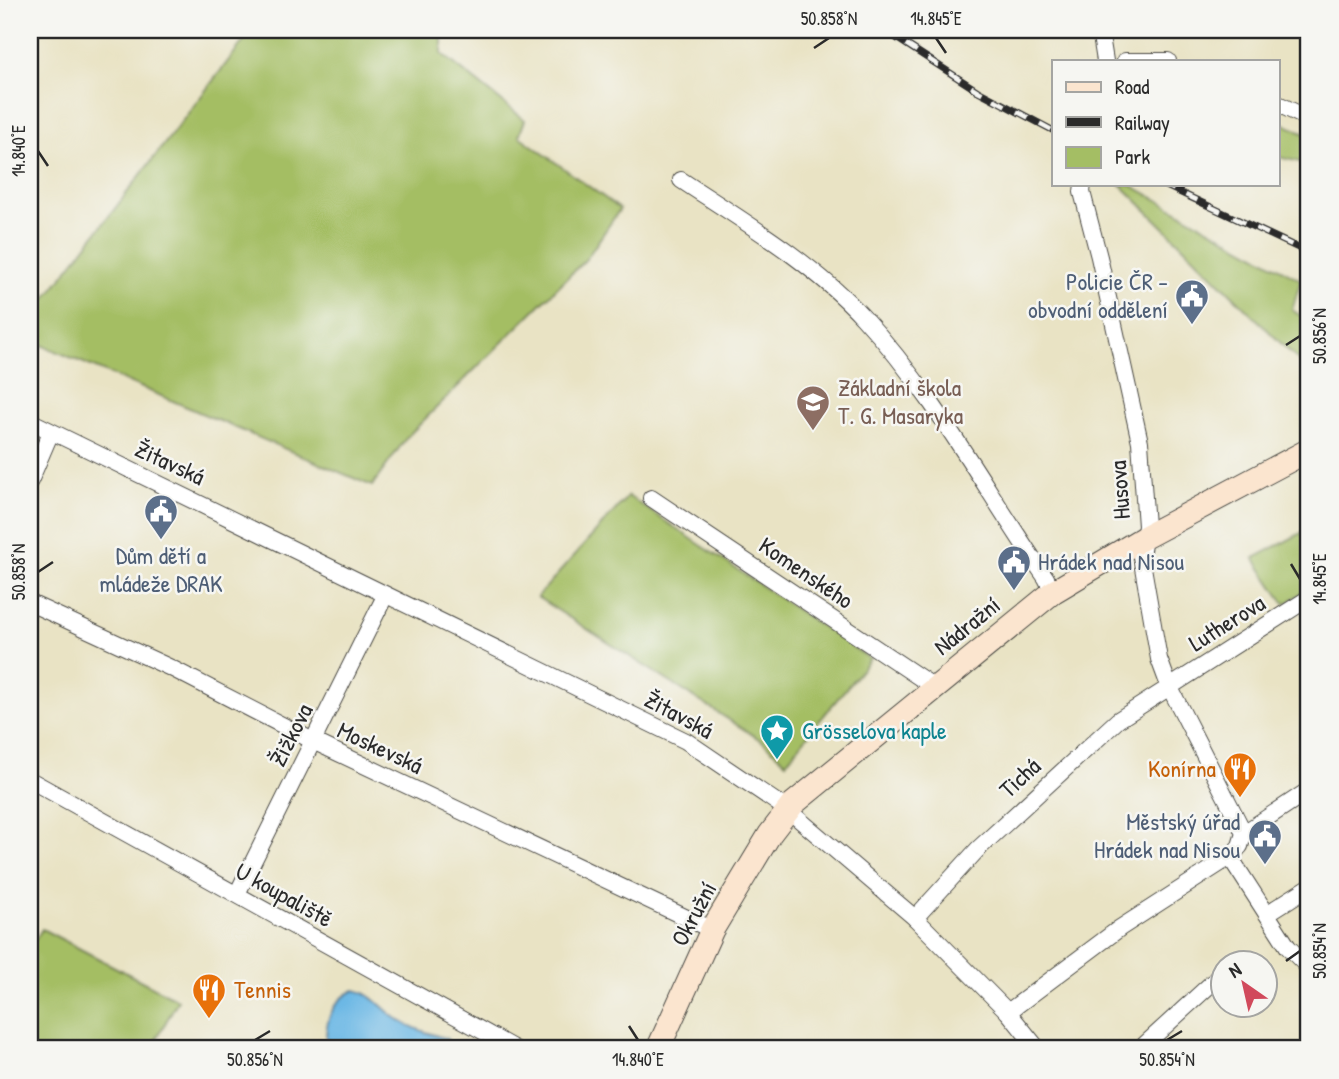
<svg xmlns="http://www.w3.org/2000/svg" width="1339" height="1079" viewBox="0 0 1339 1079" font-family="'Patrick Hand',sans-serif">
	<rect width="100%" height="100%" fill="#f6f6f2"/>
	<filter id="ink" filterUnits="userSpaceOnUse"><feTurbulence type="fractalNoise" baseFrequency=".0143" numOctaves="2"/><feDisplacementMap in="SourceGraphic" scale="14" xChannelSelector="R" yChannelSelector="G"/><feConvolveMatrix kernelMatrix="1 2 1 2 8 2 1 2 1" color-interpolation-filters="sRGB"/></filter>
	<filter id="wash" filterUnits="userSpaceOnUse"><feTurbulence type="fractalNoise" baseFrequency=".00686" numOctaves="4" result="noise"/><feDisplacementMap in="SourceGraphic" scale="28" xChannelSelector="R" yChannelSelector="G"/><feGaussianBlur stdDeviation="1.57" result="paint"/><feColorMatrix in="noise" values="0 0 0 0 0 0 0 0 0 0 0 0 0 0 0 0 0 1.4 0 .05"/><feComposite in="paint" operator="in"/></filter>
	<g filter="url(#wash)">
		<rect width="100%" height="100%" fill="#e9e3c4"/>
		<!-- green -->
		<g fill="#a4be64" stroke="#687448" stroke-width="2">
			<path d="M252,30H442V54L525,120L519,136L620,209L586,259L407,437L372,486L30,340V319Z"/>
			<path d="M1278,121L1309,136V164L1278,157Z"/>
			<path d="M1120,184H1129L1301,280L1292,310L1309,321V342L1300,362Z"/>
			<path d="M628,496L870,659L786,762L762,741L537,597Z"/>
			<path d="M1309,529V588L1285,604L1254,558Z"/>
			<path d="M42,929L178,1000L151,1049H30V948Z"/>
		</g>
		<!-- water -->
		<path fill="#6cb8e5" stroke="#4c7288" stroke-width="2" d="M355,990C374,994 381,1008 396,1018C412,1029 429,1033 447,1039L451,1049H341L332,1045L326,1039C326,1016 335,999 355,990Z"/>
	</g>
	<g filter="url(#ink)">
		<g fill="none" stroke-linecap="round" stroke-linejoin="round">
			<!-- street casing -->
			<g stroke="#484742" stroke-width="18">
				<g id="street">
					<path d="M1100,30L1105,61"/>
					<path d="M1125,61H1168"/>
					<path d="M1278,104L1309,119"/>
					<path d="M681,180C743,221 812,262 863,317C935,395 986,491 1046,578L1053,592"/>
					<path d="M30,421L686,741L788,810L915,918L1008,1012L1038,1049"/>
					<path d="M30,481L51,432"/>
					<path d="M651,498L934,687"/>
					<path d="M30,603L173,669L313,741L712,930"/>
					<path d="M30,780L515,1049"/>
					<path d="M1244,833L1309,790"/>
					<path d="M1230,857L1288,947L1309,968"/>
					<path d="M237,894L385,596"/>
					<path d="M1268,913L1309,887"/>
					<path d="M915,918L978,849L1118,720L1309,598"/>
					<path d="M1008,1012L1120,928L1230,857L1240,846L1244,833L1169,686L1159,659L1141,556L1146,526L1140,442L1099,257L1082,192L1083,184"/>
					<path d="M1140,1049L1224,972"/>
				</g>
			</g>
			<!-- secondary casing -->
			<g stroke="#484742" stroke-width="25">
				<path id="secondary" d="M658,1049L712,930L770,834L793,804L1053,592L1145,537L1309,450"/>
			</g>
			<!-- street -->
			<use href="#street" stroke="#fff" stroke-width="16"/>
			<!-- secondary -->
			<use href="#secondary" stroke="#fbe5cf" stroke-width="23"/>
			<!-- rail casing -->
			<g stroke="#2b2b2b" stroke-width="7">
				<g id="rail">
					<path d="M884,30L978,91L1054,131"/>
					<path d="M1162,184L1309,253"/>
				</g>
			</g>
			<!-- rail -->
			<use href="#rail" stroke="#f6f6f2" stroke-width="4.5" stroke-dasharray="13" stroke-linecap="butt"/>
		</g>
	</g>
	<!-- ticks -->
	<path fill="none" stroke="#2b2b2b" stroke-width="2.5" d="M936,38L946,53M814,48L829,38M38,151L48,166M1286,345L1300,336M1291,564L1300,579M38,572L53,562M1286,961L1300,951M629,1026L638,1040M255,1040L270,1031M1167,1040L1182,1031"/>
	<!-- icons -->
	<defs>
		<g id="civic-pin" transform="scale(1.75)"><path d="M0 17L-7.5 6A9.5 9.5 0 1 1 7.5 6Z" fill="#5c6f8a" stroke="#f6f6f2"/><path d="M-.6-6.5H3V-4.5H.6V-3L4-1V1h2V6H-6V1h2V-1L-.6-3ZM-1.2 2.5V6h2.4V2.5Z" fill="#fff"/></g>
		<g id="school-pin" transform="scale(1.75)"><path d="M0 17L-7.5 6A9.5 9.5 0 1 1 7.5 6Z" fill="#8d6e63" stroke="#f6f6f2"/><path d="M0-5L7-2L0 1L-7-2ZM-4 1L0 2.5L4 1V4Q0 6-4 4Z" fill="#fff"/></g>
		<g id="sight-pin" transform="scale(1.75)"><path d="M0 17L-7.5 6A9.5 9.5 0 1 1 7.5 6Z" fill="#0f9aa8" stroke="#f6f6f2"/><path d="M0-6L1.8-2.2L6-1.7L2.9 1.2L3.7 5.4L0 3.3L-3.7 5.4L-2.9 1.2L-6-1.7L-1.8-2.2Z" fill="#fff"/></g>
		<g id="restaurant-pin" transform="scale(1.75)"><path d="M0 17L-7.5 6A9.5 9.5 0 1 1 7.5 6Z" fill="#e8710a" stroke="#f6f6f2"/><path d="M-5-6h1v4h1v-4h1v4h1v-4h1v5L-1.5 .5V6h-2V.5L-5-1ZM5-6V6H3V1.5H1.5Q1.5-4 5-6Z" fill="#fff"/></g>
	</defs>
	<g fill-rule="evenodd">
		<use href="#civic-pin" x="1192" y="296"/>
		<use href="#school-pin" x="813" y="402"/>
		<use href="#civic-pin" x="161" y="511"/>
		<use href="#civic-pin" x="1014" y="562"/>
		<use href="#sight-pin" x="777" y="731"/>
		<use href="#restaurant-pin" x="1240" y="769"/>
		<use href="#civic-pin" x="1265" y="836"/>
		<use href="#restaurant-pin" x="209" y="990"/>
	</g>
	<g text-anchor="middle" stroke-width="5" stroke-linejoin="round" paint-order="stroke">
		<!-- service labels -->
		<g font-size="24" fill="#4e5e75" stroke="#f6f6f2" text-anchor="end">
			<text x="1168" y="290">Policie ČR -<tspan x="1168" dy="28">obvodní oddělení</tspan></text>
			<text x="161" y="564" text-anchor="middle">Dům dětí a<tspan x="161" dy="28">mládeže DRAK</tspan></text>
			<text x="1038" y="570" text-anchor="start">Hrádek nad Nisou</text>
			<text x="1240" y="830">Městský úřad<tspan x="1240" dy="28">Hrádek nad Nisou</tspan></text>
		</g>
		<!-- education labels -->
		<g font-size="24" fill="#785e54" stroke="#f6f6f2" text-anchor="start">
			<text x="838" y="396">Základní škola<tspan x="838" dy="28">T. G. Masaryka</tspan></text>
		</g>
		<!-- street labels -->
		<g font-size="24" fill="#2b2b2b" stroke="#f6f6f2">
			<text transform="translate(170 463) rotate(25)" y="8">Žitavská</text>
			<text transform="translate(1120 490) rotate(-94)" y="8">Husova</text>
			<text transform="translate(806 573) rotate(34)" y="8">Komenského</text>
			<text transform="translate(1227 623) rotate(-32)" y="8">Lutherova</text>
			<text transform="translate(967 626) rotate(-39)" y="8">Nádražní</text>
			<text transform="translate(679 715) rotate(28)" y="8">Žitavská</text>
			<text transform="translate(291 735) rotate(-63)" y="8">Žižkova</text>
			<text transform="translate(380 748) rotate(25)" y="8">Moskevská</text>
			<text transform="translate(1020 778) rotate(-43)" y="8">Tichá</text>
			<text transform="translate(284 895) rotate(29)" y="8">U koupaliště</text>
			<text transform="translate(694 914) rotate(-62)" y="8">Okružní</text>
		</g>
		<!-- culture labels -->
		<g font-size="24" fill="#0d838f" stroke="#f6f6f2" text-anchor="start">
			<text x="802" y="739">Grösselova kaple</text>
		</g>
		<!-- food labels -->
		<g font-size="24" fill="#c56008" stroke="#f6f6f2" text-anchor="end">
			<text x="1216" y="777">Konírna</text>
			<text x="234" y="998" text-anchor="start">Tennis</text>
		</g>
	</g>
	<!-- margin -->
	<rect width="1339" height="1079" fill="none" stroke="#f6f6f2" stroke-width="77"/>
	<!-- legend -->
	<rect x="1052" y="60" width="228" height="126" fill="#f6f6f2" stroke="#a5a5a2" stroke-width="2"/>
	<rect x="1066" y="82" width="35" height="10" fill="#fbe5cf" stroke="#a5a5a2" stroke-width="2"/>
	<text x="1115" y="94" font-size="21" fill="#2b2b2b">Road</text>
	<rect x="1066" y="117" width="35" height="10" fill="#2b2b2b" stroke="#a5a5a2" stroke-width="2"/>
	<text x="1115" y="130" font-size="21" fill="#2b2b2b">Railway</text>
	<rect x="1066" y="147" width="35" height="21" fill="#a4be64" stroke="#a5a5a2" stroke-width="2"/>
	<text x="1115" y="164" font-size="21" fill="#2b2b2b">Park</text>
	<!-- north arrow -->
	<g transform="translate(1244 984) rotate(326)"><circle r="33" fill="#f6f6f2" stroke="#a5a5a2" stroke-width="2"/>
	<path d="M0-5L12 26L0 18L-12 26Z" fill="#d1495b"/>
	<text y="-10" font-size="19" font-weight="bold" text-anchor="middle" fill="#2b2b2b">N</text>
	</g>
	<rect x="38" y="38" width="1262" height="1002" fill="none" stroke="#2b2b2b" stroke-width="2.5"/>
	<g font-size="18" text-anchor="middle" fill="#2b2b2b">
		<text x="829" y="25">50.858°N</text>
		<text x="936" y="25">14.845°E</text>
		<text transform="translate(19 151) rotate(-90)" y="6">14.840°E</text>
		<text transform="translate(1320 336) rotate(-90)" y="6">50.856°N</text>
		<text transform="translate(19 572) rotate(-90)" y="6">50.858°N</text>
		<text transform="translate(1320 579) rotate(-90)" y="6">14.845°E</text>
		<text transform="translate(1320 951) rotate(-90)" y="6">50.854°N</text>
		<text x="255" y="1066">50.856°N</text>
		<text x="638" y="1066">14.840°E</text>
		<text x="1167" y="1066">50.854°N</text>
	</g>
</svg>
